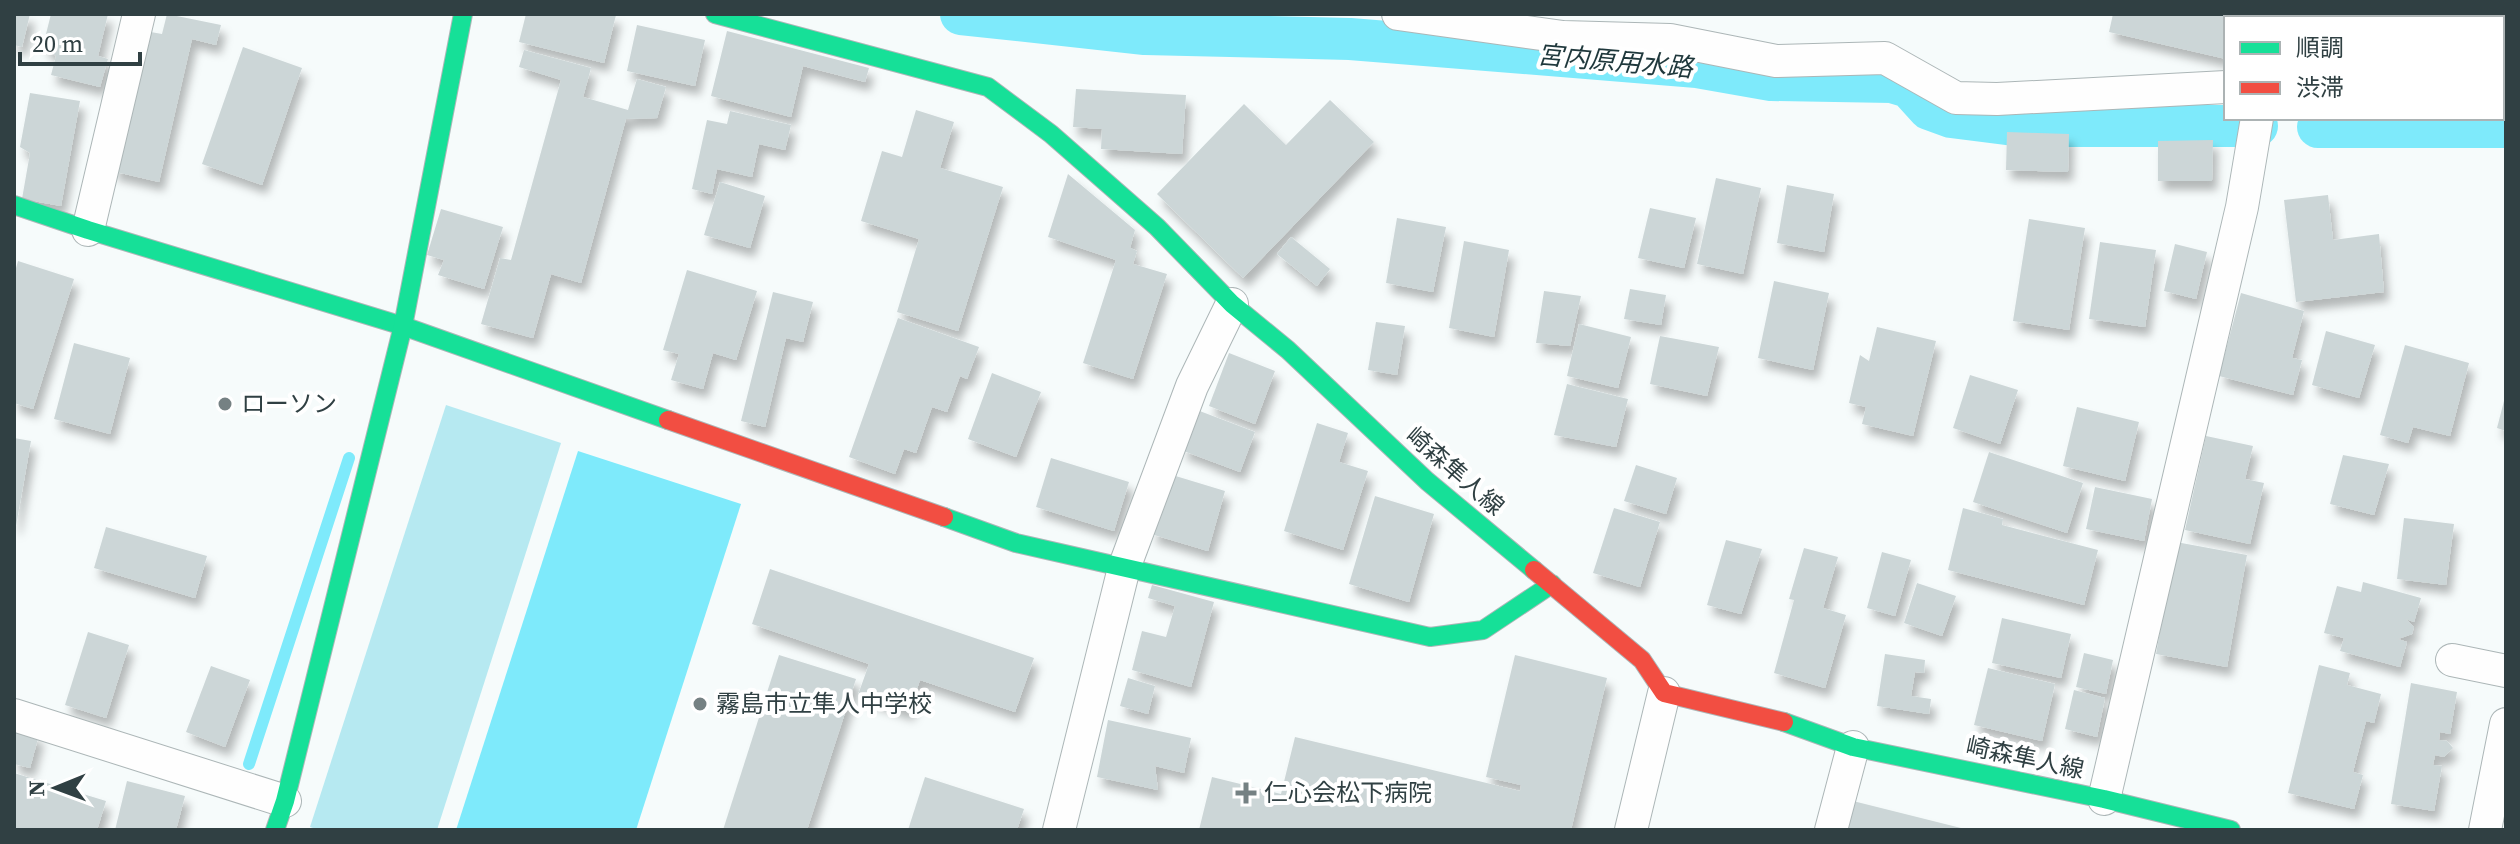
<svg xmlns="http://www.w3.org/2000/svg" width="2520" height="844" viewBox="0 0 2520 844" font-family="'Source Serif 4','Noto Sans JP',serif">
	<defs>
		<filter id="shadow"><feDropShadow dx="5" dy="9" stdDeviation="4" flood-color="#0004"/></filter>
	</defs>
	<rect width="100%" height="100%" fill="#f6fbfb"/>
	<!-- green -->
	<path fill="#b6e9f1" d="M446,405L561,443L437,830H319L310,827Z"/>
	<!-- water -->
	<path fill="#7eeafb" d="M578,451L741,504L636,830H456Z"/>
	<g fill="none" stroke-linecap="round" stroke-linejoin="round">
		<!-- stream -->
		<path stroke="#7eeafb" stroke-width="12" d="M249,764L349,458"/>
		<!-- canal -->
		<g stroke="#7eeafb" stroke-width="42">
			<path d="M961,14L1145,34L1350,39L1697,67L1771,80L1892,82L1909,87L1929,109L1951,117L2022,126H2257"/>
			<path d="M2318,127H2506"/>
		</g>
	</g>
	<!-- building -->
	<g fill="#ccd6d7" filter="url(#shadow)">
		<path d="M14,14H30L22,47L14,45Z"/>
		<path d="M51,14H108L98,56L108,59L100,87L51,75L56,56L43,46Z"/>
		<path d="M167,14L221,25L216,45L192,39L159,182L112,171L145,31L162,34Z"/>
		<path d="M526,14L616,15L604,63L519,42Z"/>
		<path d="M2113,14H2240L2239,18H2226V59L2109,32Z"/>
		<path d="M2330,14L2363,16V18H2330Z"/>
		<path d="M2499,14H2506V67H2502V18H2499Z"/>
		<path d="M637,25L705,40L695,86L627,71Z"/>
		<path d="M727,31L869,68L865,82L803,66L791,117L711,96Z"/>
		<path d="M243,47L302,68L262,185L202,164Z"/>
		<path d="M524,50L591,68L583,97L628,110L637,79L666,87L657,118L626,119L581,283L551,274L533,338L481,324L500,258L511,260L561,80L519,67Z"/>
		<path d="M1076,89L1186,95L1182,154L1101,149L1102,129L1073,127Z"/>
		<path d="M30,93L80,101L61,206L22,199L30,153L20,147Z"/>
		<path d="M1330,100L1374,142L1243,278L1157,194L1244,104L1286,145Z"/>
		<path d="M916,110L954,122L940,168L1003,187L958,331L897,312L919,239L861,221L882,151L902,157Z"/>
		<path d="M730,111L791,125L785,150L759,144L752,177L717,169L712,194L692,189L707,120L727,124Z"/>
		<path d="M2007,132L2069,134L2068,172L2006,170Z"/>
		<path d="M2213,140L2212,181H2158V141Z"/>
		<path d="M1068,174L1135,230L1130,248L1137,251L1133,264L1167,274L1133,379L1083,363L1116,260L1048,237Z"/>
		<path d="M1716,178L1761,188L1743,274L1697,264Z"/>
		<path d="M720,182L765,196L750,248L704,235Z"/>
		<path d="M1787,185L1834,194L1824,252L1777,243Z"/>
		<path d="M2328,195L2333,240L2379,234L2384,292L2296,302L2284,200Z"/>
		<path d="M1650,208L1696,218L1684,268L1638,258Z"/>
		<path d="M441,209L503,227L484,289L438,275L444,260L427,255Z"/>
		<path d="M1397,218L1446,227L1433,292L1386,283Z"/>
		<path d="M2029,219L2085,228L2069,330L2013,321Z"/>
		<path d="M1291,237L1330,269L1317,286L1277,254Z"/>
		<path d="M1464,241L1509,250L1494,337L1449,328Z"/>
		<path d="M2100,242L2156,250L2145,327L2089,319Z"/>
		<path d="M2175,244L2207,252L2196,299L2164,291Z"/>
		<path d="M18,261L74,279L33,409L14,403V275Z"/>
		<path d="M687,270L757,291L736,360L713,353L703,389L671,380L679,354L663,350Z"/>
		<path d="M1774,281L1829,293L1813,370L1758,358Z"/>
		<path d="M1630,289L1666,295L1661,325L1624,319Z"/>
		<path d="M1544,291L1581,296L1570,346L1536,343Z"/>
		<path d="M773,292L813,302L803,342L786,338L765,427L741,421Z"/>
		<path d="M2241,293L2304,311L2292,358L2302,360L2293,395L2219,376Z"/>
		<path d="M898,318L979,347L967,379L960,376L947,412L932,407L916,453L904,449L895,474L849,457Z"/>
		<path d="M1376,322L1405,326L1397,375L1368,370Z"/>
		<path d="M1579,324L1631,337L1618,388L1567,376Z"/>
		<path d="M1877,327L1936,341L1913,436L1862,424L1866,407L1849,403L1860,355L1869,361Z"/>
		<path d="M2326,331L2375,345L2359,398L2312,385Z"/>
		<path d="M1660,336L1719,347L1707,396L1650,384Z"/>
		<path d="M74,343L130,358L110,434L54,419Z"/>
		<path d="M2405,345L2469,363L2450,436L2413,427L2408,443L2380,435Z"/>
		<path d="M1229,353L1275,371L1255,424L1209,406Z"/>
		<path d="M992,373L1041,392L1016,457L968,439Z"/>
		<path d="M1970,375L2018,390L2000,444L1953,428Z"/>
		<path d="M1567,384L1628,399L1616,447L1554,435Z"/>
		<path d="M2505,397H2506V431L2497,428Z"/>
		<path d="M2077,407L2139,422L2125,481L2063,466Z"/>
		<path d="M1197,410L1255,432L1240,472L1181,450Z"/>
		<path d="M1317,423L1348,433L1339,462L1368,471L1343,550L1284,531Z"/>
		<path d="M2206,436L2253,446L2245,479L2264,483L2250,544L2185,530Z"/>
		<path d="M14,438L31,441L16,526H14Z"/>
		<path d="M1989,452L2083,483L2067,533L1973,502Z"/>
		<path d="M2343,455L2389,464L2374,515L2330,504Z"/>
		<path d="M1051,458L1129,482L1114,531L1036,507Z"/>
		<path d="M1636,465L1677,478L1666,514L1624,501Z"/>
		<path d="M1169,474L1225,491L1208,551L1151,534Z"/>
		<path d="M2095,487L2152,499L2144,541L2086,529Z"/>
		<path d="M1375,496L1434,514L1409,602L1349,584Z"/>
		<path d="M1614,508L1660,522L1640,587L1593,573Z"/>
		<path d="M1963,508L2003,519L2002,525L2098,550L2084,605L1948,570Z"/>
		<path d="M2404,518L2454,524L2446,585L2397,579Z"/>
		<path d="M106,527L207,556L195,598L94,568Z"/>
		<path d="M1726,540L1762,549L1741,614L1707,605Z"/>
		<path d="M2176,542L2247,555L2227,667L2156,654Z"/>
		<path d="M1804,548L1838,557L1823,608L1846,615L1825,688L1774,673L1794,600L1789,599Z"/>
		<path d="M1882,552L1911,560L1895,616L1867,608Z"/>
		<path d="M770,569L1034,658L1015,712L920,680L909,712L858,695L869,664L752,624Z"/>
		<path d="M2363,582L2421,598L2414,622L2406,619L2414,627L2412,634L2398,639L2407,642L2400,667L2340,651L2344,638L2324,633L2337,586L2361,592Z"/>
		<path d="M1917,583L1956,596L1942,636L1904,623Z"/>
		<path d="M1152,585L1214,602L1191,687L1132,670L1142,631L1166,637L1175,606L1148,598Z"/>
		<path d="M2002,618L2071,634L2061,678L1992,663Z"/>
		<path d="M88,632L129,645L106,718L65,705Z"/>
		<path d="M2084,653L2113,660L2106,694L2076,687Z"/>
		<path d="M1885,654L1925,660L1924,673L1915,672L1911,696L1931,699L1929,714L1877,706Z"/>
		<path d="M779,655L856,679L807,830H723Z"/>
		<path d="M1515,655L1607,678L1571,830H1199L1212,777L1281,794L1295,737L1520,791L1521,785L1486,777Z"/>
		<path d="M2319,665L2350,673L2347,685L2381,694L2374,723L2366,721L2353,772L2363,775L2354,809L2288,793Z"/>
		<path d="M211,666L250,680L225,747L186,732Z"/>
		<path d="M1988,668L2055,684L2042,741L1974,725Z"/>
		<path d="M1128,678L1155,686L1148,714L1120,706Z"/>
		<path d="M2411,683L2457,692L2450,734L2440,732L2439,740L2447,741L2453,748L2444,757L2435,755L2433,765L2442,766L2434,811L2391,804Z"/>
		<path d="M2074,690L2105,698L2097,737L2065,729Z"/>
		<path d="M1108,720L1191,738L1184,773L1155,766L1158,790L1097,777Z"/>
		<path d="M14,728L39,735L30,768L14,764Z"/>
		<path d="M14,773L106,801L97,830H14Z"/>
		<path d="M925,777L1024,809L1017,830H908Z"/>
		<path d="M127,781L185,796L176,830H115Z"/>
		<path d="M1853,801L1965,829V830H1846Z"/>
	</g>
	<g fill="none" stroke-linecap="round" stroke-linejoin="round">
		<!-- street casing -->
		<g stroke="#acb6b7" stroke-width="34">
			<g id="street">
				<path d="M1398,14L1563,37L1670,40L1776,61L1885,58L1956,98L1997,99L2226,87"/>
				<path d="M2278,18V14"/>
				<path d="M2502,100H2506"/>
				<path d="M88,230L139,14"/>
				<path d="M2452,660L2506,671"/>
				<path d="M14,715L285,801"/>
				<path d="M2104,799L2242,207L2257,118"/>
				<path d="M1059,830L1124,568L1192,386L1232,304"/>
				<path d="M1631,830L1664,693"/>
				<path d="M1831,830L1853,747"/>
				<path d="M2485,830L2506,724"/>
			</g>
		</g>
		<!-- fast casing -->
		<g stroke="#acb6b7" stroke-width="20">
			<g id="fast">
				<path d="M715,14L988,87L1051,134L1157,227L1232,304L1288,350L1427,481L1534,570"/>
				<path d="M14,205L88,230L403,326L668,420"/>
				<path d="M944,517L1016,543L1430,637L1483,630L1552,584"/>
				<path d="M1784,722L1853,747L2104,799L2231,830"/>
				<path d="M275,830L285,801L403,326L463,14"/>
			</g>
		</g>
		<!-- jam casing -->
		<g stroke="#acb6b7" stroke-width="20">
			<g id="jam">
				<path d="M668,420L944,517"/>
				<path d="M1534,570L1642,660L1664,693L1784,722"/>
			</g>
		</g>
		<!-- street -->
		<use href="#street" stroke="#fefefe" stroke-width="32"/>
		<!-- fast -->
		<use href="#fast" stroke="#16e098" stroke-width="18"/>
		<!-- jam -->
		<use href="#jam" stroke="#f24e42" stroke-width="18"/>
	</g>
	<!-- markers -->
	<g fill="#758183" stroke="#fff" stroke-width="3">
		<circle cx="225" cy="404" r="8"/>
		<circle cx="700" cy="704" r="8"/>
		<path d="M1242 781h8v8h8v8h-8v8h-8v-8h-8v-8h8z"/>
	</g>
	<g text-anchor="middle" stroke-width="8" stroke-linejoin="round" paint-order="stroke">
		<!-- poi labels -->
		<g font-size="24" fill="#304043" stroke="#fff" text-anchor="start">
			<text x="241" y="412">ローソン</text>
			<text x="716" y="712">霧島市立隼人中学校</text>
			<text x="1264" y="801">仁心会松下病院</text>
		</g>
		<!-- street labels -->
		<g font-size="24" fill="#304043" stroke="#fff">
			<text transform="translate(1455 471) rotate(41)" y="8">崎森隼人線</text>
			<text transform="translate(2025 758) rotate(12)" y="8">崎森隼人線</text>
		</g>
		<!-- water labels -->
		<g font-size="26" font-style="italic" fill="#1f383c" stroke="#fff">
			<text transform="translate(1615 61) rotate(5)" y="9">宮内原用水路</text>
		</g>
	</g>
	<!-- border -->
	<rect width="2520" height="844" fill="none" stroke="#304043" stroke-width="32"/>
	<!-- legend -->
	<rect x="2224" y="16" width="280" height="104" fill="#ffffff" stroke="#acb3b4" stroke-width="2"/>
	<rect x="2240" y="42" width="40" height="12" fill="#16e098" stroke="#acb3b4" stroke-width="2"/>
	<text x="2296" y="56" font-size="24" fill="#304043">順調</text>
	<rect x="2240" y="82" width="40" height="12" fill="#f24e42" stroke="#acb3b4" stroke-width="2"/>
	<text x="2296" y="96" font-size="24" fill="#304043">渋滞</text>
	<!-- north arrow -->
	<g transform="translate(56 788) rotate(269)" stroke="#ffffff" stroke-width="6" paint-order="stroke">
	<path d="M0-6L14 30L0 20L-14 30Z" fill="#304043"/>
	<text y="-12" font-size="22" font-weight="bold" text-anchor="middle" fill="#304043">N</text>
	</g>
	<!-- scale -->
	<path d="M20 52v12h120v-12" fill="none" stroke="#304043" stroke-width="4"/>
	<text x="32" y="52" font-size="24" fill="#304043" stroke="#ffffff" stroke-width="6" paint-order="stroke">20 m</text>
</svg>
